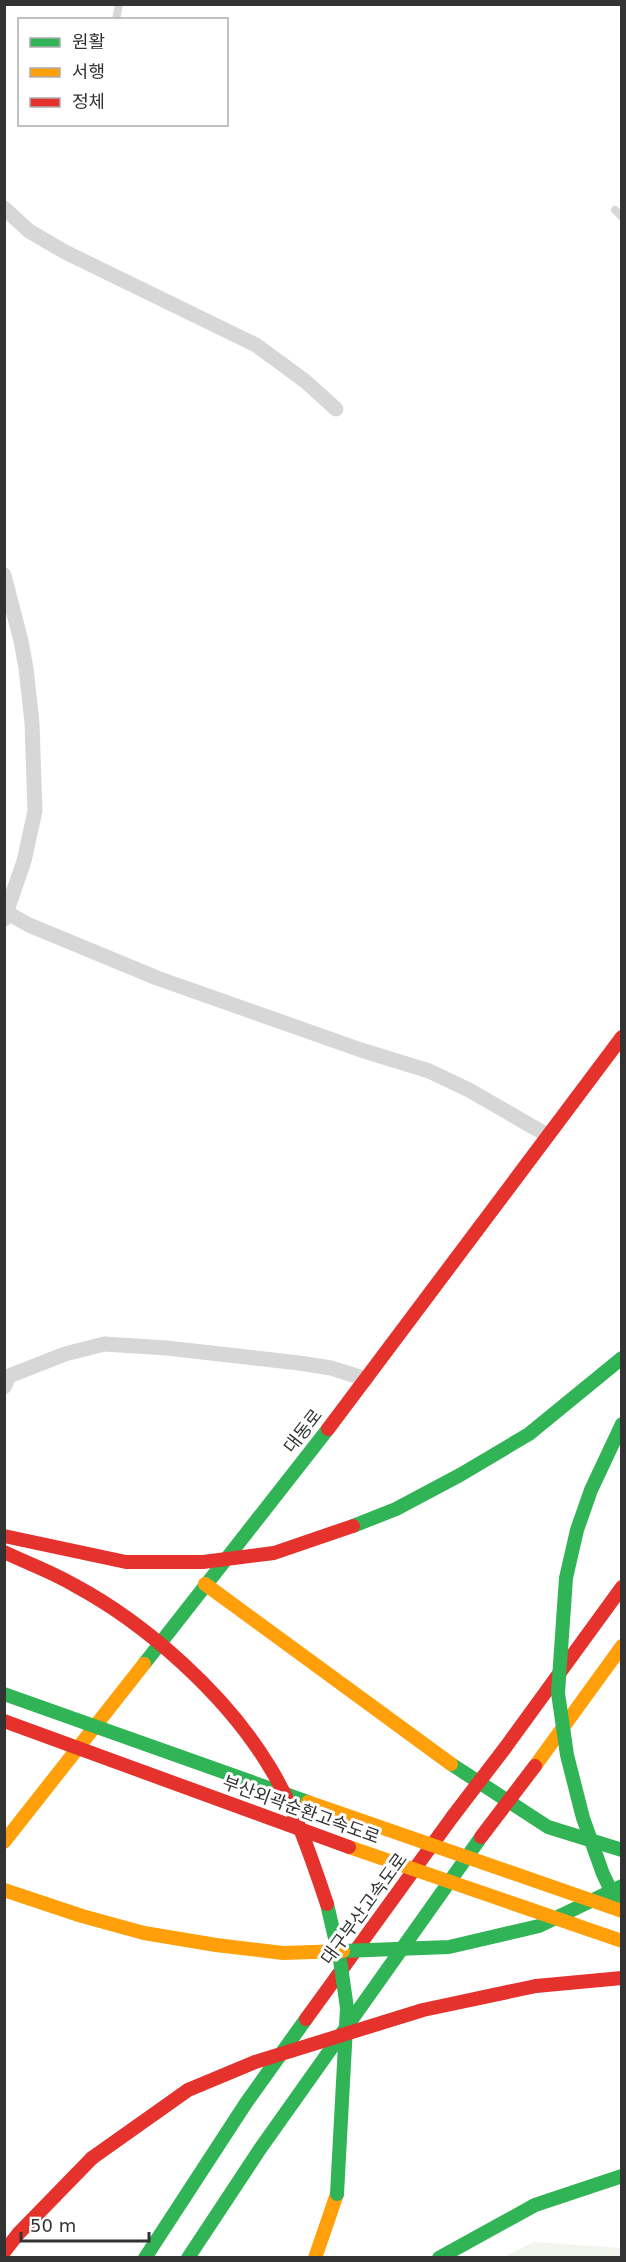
<svg xmlns="http://www.w3.org/2000/svg" width="626" height="2262" viewBox="0 0 626 2262" font-family="'DejaVu Sans','Noto Sans KR',sans-serif">
	<rect width="100%" height="100%" fill="#fff"/>
	<!-- green -->
	<path fill="#f1f5ed" d="M534,2242L621,2248V2257H503Z"/>
	<g fill="none" stroke-linecap="round" stroke-linejoin="round">
		<!-- lane -->
		<g stroke="#d7d7d7" stroke-width="8">
			<path d="M116,20L119,4"/>
			<path d="M615,210L622,217"/>
		</g>
		<!-- street -->
		<g stroke="#d7d7d7" stroke-width="15">
			<path d="M4,208L29,231L65,252L256,345L305,381L336,409"/>
			<path d="M4,575L21,641L26,668L32,723L35,811L24,861L4,919"/>
			<path d="M4,911L29,925L157,978L361,1050L429,1071L469,1090L547,1135"/>
			<path d="M4,1387L9,1376L65,1354L104,1344L167,1348L299,1363L331,1368L366,1379"/>
		</g>
		<!-- fast -->
		<g stroke="#30b455" stroke-width="14">
			<path d="M144,1664L328,1429"/>
			<path d="M451,1764L548,1827L622,1850"/>
			<path d="M145,2258L246,2103L306,2019"/>
			<path d="M188,2258L260,2149L479,1840"/>
			<path d="M439,2258L535,2205L622,2176"/>
		</g>
		<!-- slow -->
		<g stroke="#ff9f0a" stroke-width="14">
			<path d="M205,1584L451,1764"/>
			<path d="M535,1766L622,1646"/>
			<path d="M4,1842L144,1664"/>
			<path d="M315,2258L337,2194"/>
		</g>
		<!-- jam -->
		<g stroke="#e5322d" stroke-width="14">
			<path d="M328,1429L622,1037"/>
			<path d="M505,1748L622,1587"/>
			<path d="M536,1986L622,1978"/>
			<path d="M306,2019L453,1816"/>
			<path d="M4,2252L18,2234L92,2158"/>
		</g>
		<!-- fast-bridge -->
		<g stroke="#30b455" stroke-width="14">
			<path d="M353,1526L396,1509L460,1475L529,1434L622,1358"/>
			<path d="M4,1694L308,1802"/>
			<path d="M327,1904L340,1960L347,2008L337,2194"/>
			<path d="M618,1905L603,1874L583,1818L567,1755L558,1693L566,1578L577,1530L591,1490L622,1424"/>
			<path d="M343,1951L449,1947L539,1926L622,1886"/>
		</g>
		<!-- slow-bridge -->
		<g stroke="#ff9f0a" stroke-width="14">
			<path d="M308,1802L622,1911"/>
			<path d="M349,1847L622,1941"/>
			<path d="M4,1890L82,1916L144,1933L216,1945L283,1953L343,1951"/>
		</g>
		<!-- jam-bridge -->
		<g stroke="#e5322d" stroke-width="14">
			<path d="M4,1536L126,1562H203L274,1553L353,1526"/>
			<path d="M4,1552C27,1563 52,1572 74,1585C147,1624 226,1695 269,1766C295,1808 311,1857 327,1904"/>
			<path d="M4,1721L349,1847"/>
			<path d="M453,1816L505,1748"/>
			<path d="M481,1837L535,1766"/>
			<path d="M92,2158L188,2090L255,2062L423,2010L536,1986"/>
		</g>
	</g>
	<g text-anchor="middle" stroke-width="6" stroke-linejoin="round" paint-order="stroke">
		<!-- street labels -->
		<g font-size="18" fill="#333" stroke="#fff">
			<text transform="translate(303 1431) rotate(-52)" y="6">대동로</text>
			<text transform="translate(301 1810) rotate(20)" y="6">부산외곽순환고속도로</text>
			<text transform="translate(364 1909) rotate(-54)" y="6">대구부산고속도로</text>
		</g>
	</g>
	<!-- border -->
	<rect width="626" height="2262" fill="none" stroke="#333333" stroke-width="12"/>
	<!-- legend -->
	<rect x="18" y="18" width="210" height="108" fill="#ffffff" stroke="#adadad" stroke-width="1.5"/>
	<rect x="30" y="38" width="30" height="9" fill="#30b455" stroke="#adadad" stroke-width="1.5"/>
	<text x="72" y="48" font-size="18" fill="#333333">원활</text>
	<rect x="30" y="68" width="30" height="9" fill="#ff9f0a" stroke="#adadad" stroke-width="1.5"/>
	<text x="72" y="78" font-size="18" fill="#333333">서행</text>
	<rect x="30" y="98" width="30" height="9" fill="#e5322d" stroke="#adadad" stroke-width="1.5"/>
	<text x="72" y="108" font-size="18" fill="#333333">정체</text>
	<!-- scale -->
	<path d="M21 2232v9h128v-9" fill="none" stroke="#333333" stroke-width="3"/>
	<text x="30" y="2232" font-size="18" fill="#333333" stroke="#ffffff" stroke-width="4.5" paint-order="stroke">50 m</text>
</svg>
